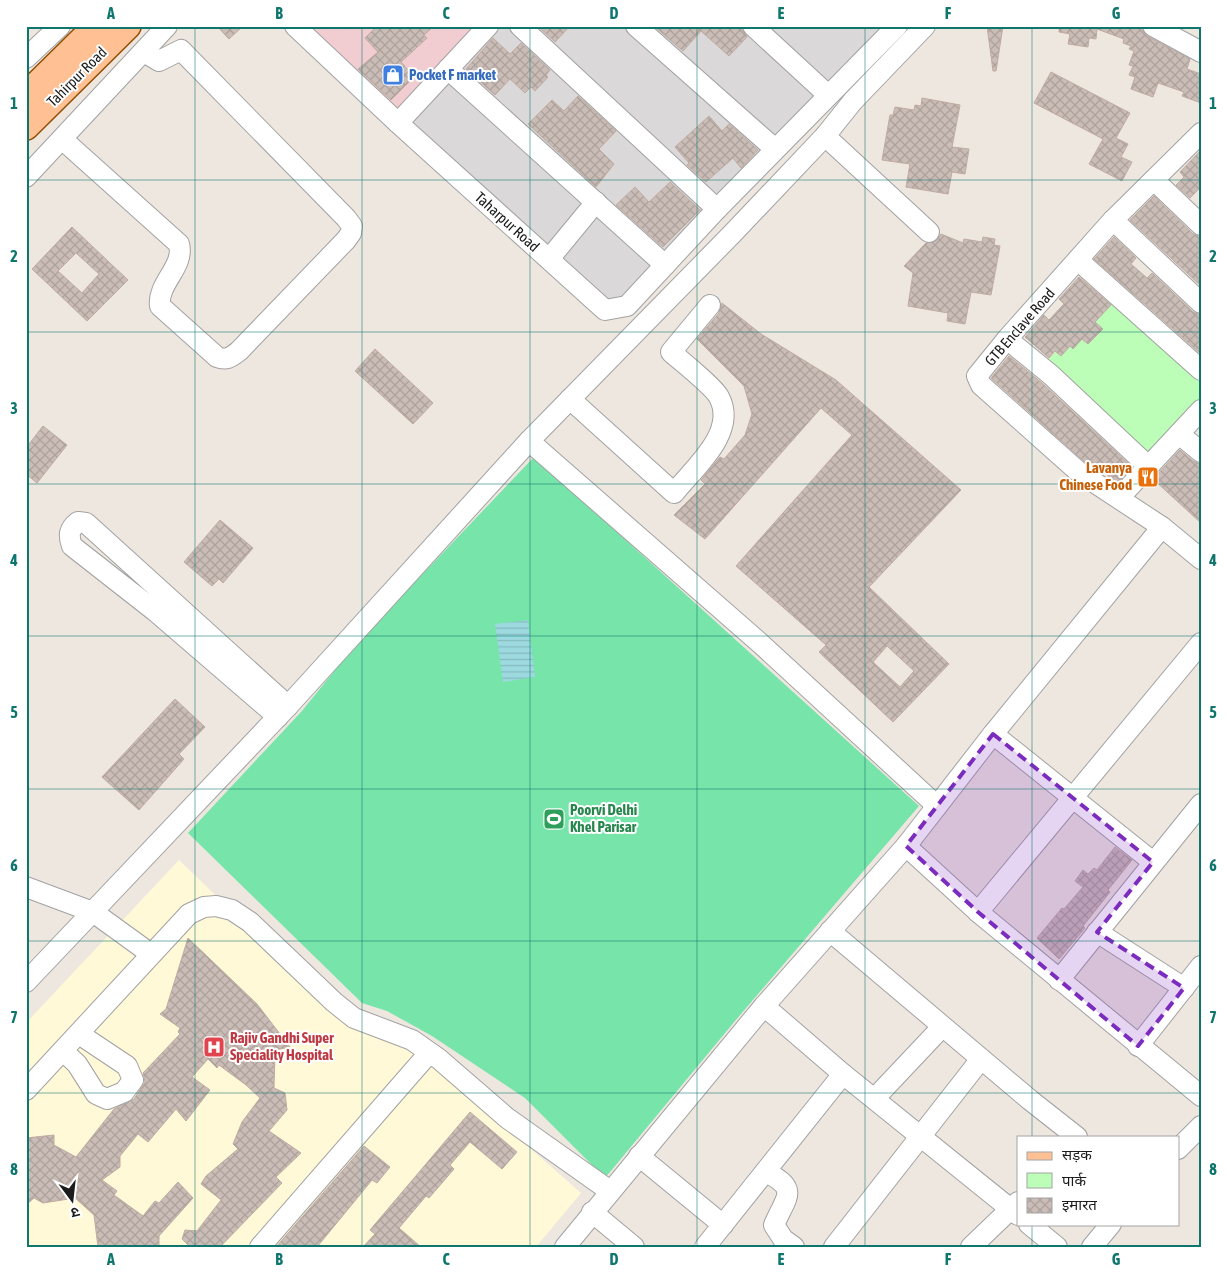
<svg xmlns="http://www.w3.org/2000/svg" width="1227" height="1273" viewBox="0 0 1227 1273" font-family="'Asap Condensed','Noto Sans Devanagari',sans-serif">
	<defs>
		<pattern id="water-rules" width="6" height="5" patternUnits="userSpaceOnUse" patternTransform="scale(1.25)"><rect width="6" height="5" fill="#9cdadf"/><path d="M0 2.5h6" fill="none" stroke="#86babf"/></pattern>
		<pattern id="building-cross-hatch" width="8" height="8" patternUnits="userSpaceOnUse" patternTransform="scale(1.25)"><rect width="8" height="8" fill="#cabcb6"/><path d="M0 0l8 8M0 8l8-8" fill="none" stroke="#ada19c"/></pattern>
	</defs>
	<rect width="100%" height="100%" fill="#eee7e0"/>
	<!-- residential -->
	<path fill="#dad8d8" d="M292,26H887L618,309Z"/>
	<!-- commercial -->
	<path fill="#f1cdd1" d="M290,26H488L398,123Z"/>
	<!-- education -->
	<path fill="#fff9d8" d="M179,860L322,998L366,1027L439,1068L581,1193L536,1247H26V1023Z"/>
	<!-- park -->
	<path fill="#bcfdb8" d="M1112,295L1201,380V404L1144,466L1041,367Z"/>
	<!-- pitch -->
	<path fill="#77e4aa" d="M534,457L919,806L735,1021L605,1178L525,1098L432,1036L387,1011L362,1003L188,833L301,712L358,642Z"/>
	<!-- water -->
	<path fill="url(#water-rules)" d="M528,620L535,677L503,682L495,624Z"/>
	<!-- building -->
	<g fill="url(#building-cross-hatch)" stroke="#c0aba1" fill-rule="evenodd">
		<path d="M217,26H243L229,39Z"/>
		<path d="M377,26H434L424,35L427,38L401,62L414,77L391,100L358,69L378,52L365,38Z"/>
		<path d="M542,26H570L555,42L540,28Z"/>
		<path d="M654,26H741L747,37L729,56L701,31L683,51Z"/>
		<path d="M987,26H1003L996,71H993Z"/>
		<path d="M1059,26H1133L1142,30L1147,36L1190,59L1187,69L1201,74V103L1182,96L1184,92L1158,83L1153,97L1131,89L1135,77L1129,75L1133,66L1129,65L1134,51L1129,49L1131,46L1123,43L1124,39L1097,29L1096,39L1089,38L1088,47L1068,44L1070,34L1059,32Z"/>
		<path d="M493,38L510,54L521,43L550,70L546,75L548,77L535,91L531,87L525,93L510,79L495,95L466,69Z"/>
		<path d="M1051,72L1130,113L1116,138L1128,144L1121,157L1132,162L1122,181L1089,164L1103,139L1034,103Z"/>
		<path d="M578,96L616,131L599,149L614,164L596,187L528,124L552,100L564,111Z"/>
		<path d="M922,98L960,105L952,147L969,149L965,174L952,172L948,194L906,187L910,164L882,160L890,115H893L895,107L914,110L915,105L921,106Z"/>
		<path d="M709,116L722,131L729,124L758,150L741,168L733,158L706,182L687,165L689,163L675,147Z"/>
		<path d="M1201,150V187L1190,198L1176,185L1184,177L1180,172Z"/>
		<path d="M670,182L700,210L663,247L616,205L635,187L649,202Z"/>
		<path d="M1154,196L1193,234L1201,237V286L1130,220Z"/>
		<path d="M72,227L128,280L87,321L32,269ZM76,253L99,274L82,293L58,271Z"/>
		<path d="M941,234L963,243L964,239L982,242L983,237L995,239L994,245L1000,246L991,295L971,292L965,324L947,321L948,313L908,306L913,273L904,266L926,243L937,240Z"/>
		<path d="M1114,237L1136,258L1131,264L1147,278L1152,273L1193,312L1201,315V354L1094,259Z"/>
		<path d="M1079,277L1111,305L1095,322L1103,329L1088,344L1082,339L1073,349L1070,346L1061,356L1055,351L1049,358L1025,337L1044,315L1049,320L1064,304L1059,299Z"/>
		<path d="M722,303L761,334L836,380L961,490L869,587L949,664L893,722L819,652L826,645L736,566L852,435L821,408L705,539L674,515L705,484L701,480L720,457L724,459L745,435L752,414L744,386L697,339L719,313ZM887,646L914,671L900,687L873,662Z"/>
		<path d="M375,349L433,403L413,424L355,371Z"/>
		<path d="M1009,356L1043,384L1132,467L1117,483L1090,461L1087,464L991,378Z"/>
		<path d="M43,426L67,445L37,483L26,474V448Z"/>
		<path d="M1180,450L1193,461L1201,464V523L1153,479Z"/>
		<path d="M220,520L253,548L223,583L219,579L212,586L184,562Z"/>
		<path d="M175,699L205,727L179,754L184,759L139,810L102,777Z"/>
		<path d="M1115,847L1132,860L1108,890L1110,892L1083,926L1085,928L1059,959L1037,938L1062,908L1064,909L1083,887L1075,881L1083,870L1088,874L1094,868L1097,870Z"/>
		<path d="M188,938L257,1004L290,1047L275,1050L274,1088L285,1093L287,1110L269,1131L301,1153L276,1177L282,1183L220,1247H190L182,1239L185,1230L197,1231L221,1200L201,1184L206,1176L238,1149L233,1144L242,1122L260,1098L246,1085L219,1065L217,1068L208,1059L192,1077L210,1090L186,1121L176,1109L148,1142L138,1134L120,1156V1167L102,1180L117,1191L114,1195L143,1216L155,1201L159,1203L178,1182L193,1198L159,1236V1247H98L94,1215L75,1198L43,1203L34,1198L26,1205V1138L54,1135V1145L76,1157L114,1109L134,1099L145,1082L143,1073L180,1034L178,1032L180,1028L160,1014L166,1009Z"/>
		<path d="M470,1112L517,1152L502,1169L470,1142L450,1165L454,1169L429,1198L426,1196L399,1228L421,1247H363L375,1234L370,1230Z"/>
		<path d="M364,1146L390,1167L377,1183L372,1180L317,1247H276Z"/>
	</g>
	<g fill="none" stroke-linecap="round" stroke-linejoin="round">
		<!-- minor casing -->
		<g stroke="#a2a2a2" stroke-width="22">
			<g id="minor">
				<path d="M295,26L398,123L605,310L627,306L717,209L897,26"/>
				<path d="M520,26L717,209"/>
				<path d="M636,26L775,149"/>
				<path d="M753,26L828,95"/>
				<path d="M1153,26L1201,52"/>
				<path d="M26,58L60,26"/>
				<path d="M448,69L665,265"/>
				<path d="M398,123L488,26"/>
				<path d="M1201,133L1113,220L1007,339L977,376L981,385L1080,473L1162,527L1201,559"/>
				<path d="M825,136L929,232"/>
				<path d="M62,139L179,244C185,267 157,283 160,306L217,357C227,361 231,357 239,351L346,240L351,233L352,226L346,218L181,50L159,61L144,52"/>
				<path d="M26,177L167,26"/>
				<path d="M1154,180L1201,225"/>
				<path d="M1113,220L1201,303"/>
				<path d="M549,259L596,202"/>
				<path d="M1079,261L1201,370"/>
				<path d="M1007,339L1051,375L1149,467"/>
				<path d="M570,399L674,493C694,468 738,432 719,397C713,386 682,362 671,352L710,305"/>
				<path d="M1179,434L1201,452"/>
				<path d="M529,441L761,644L937,806"/>
				<path d="M1119,498L1201,410"/>
				<path d="M278,717L155,611L72,546C68,535 69,529 78,522L86,523L288,706"/>
				<path d="M993,734L1153,862"/>
				<path d="M906,846L978,912L1201,1096"/>
				<path d="M26,887L93,912L151,954"/>
				<path d="M978,912L1201,643"/>
				<path d="M830,931L1030,1100L1077,1137"/>
				<path d="M1097,932L1184,988"/>
				<path d="M1059,980L1201,804"/>
				<path d="M26,982L288,706L529,441L733,233L825,136L853,101L925,26"/>
				<path d="M1138,1046L1201,966"/>
				<path d="M63,1051L77,1064L96,1094L107,1099L124,1092L133,1080L127,1066L79,1034"/>
				<path d="M26,1090L189,914L204,907L216,906L232,910L250,922L334,1002L354,1018L412,1040L439,1059L507,1118L610,1191"/>
				<path d="M875,1098L942,1027"/>
				<path d="M1178,1149L1201,1126"/>
				<path d="M639,1156L723,1225"/>
				<path d="M766,1172C800,1190 786,1196 774,1225L783,1239L794,1247"/>
				<path d="M592,1212L634,1247"/>
				<path d="M1018,1215L843,1074L764,1006L906,846L993,734L1162,527"/>
				<path d="M1029,1224L1057,1247"/>
				<path d="M260,1247L429,1053"/>
				<path d="M565,1247L764,1006"/>
				<path d="M705,1247L843,1074"/>
				<path d="M834,1247L981,1059"/>
				<path d="M971,1247L1018,1202"/>
				<path d="M1092,1247L1111,1224"/>
			</g>
		</g>
		<!-- major casing -->
		<g stroke="#934d00" stroke-width="28">
			<g id="major">
				<path d="M26,95L96,26"/>
				<path d="M26,127L128,26"/>
			</g>
		</g>
		<!-- minor -->
		<use href="#minor" stroke="#fff" stroke-width="20"/>
		<!-- major -->
		<use href="#major" stroke="#ffc194" stroke-width="25"/>
	</g>
	<!-- marked area -->
	<path fill="#7b2cbf" fill-opacity="0.2" stroke="#7b2cbf" stroke-width="4" stroke-dasharray="10 6" stroke-linejoin="round" d="M993,734L1153,862L1097,932L1184,988L1138,1046L978,912L906,846Z"/>
	<!-- grid -->
	<path fill="none" stroke="#0f766e" stroke-width="1" stroke-opacity="0.55" d="M195,26V1247M362,26V1247M530,26V1247M697,26V1247M865,26V1247M1032,26V1137M26,180H1201M26,332H1201M26,484H1201M26,636H1201M26,789H1201M26,941H1201M26,1093H1201M1032,1224V1247"/>
	<!-- icons -->
	<defs>
		<g id="shop-square" transform="scale(1.125)"><rect x="-9" y="-9" width="18" height="18" rx="4" fill="#3f7fe0" stroke="#fff"/><path d="M-5-2.5h2.3a2.7 3.5 0 0 1 5.4 0H5L5.5 6h-11ZM-1.5-2.5h3a1.5 2.3 0 0 0-3 0Z" fill="#fff"/></g>
		<g id="restaurant-square" transform="scale(1.125)"><rect x="-9" y="-9" width="18" height="18" rx="4" fill="#e8710a" stroke="#fff"/><path d="M-5-6h1v4h1v-4h1v4h1v-4h1v5L-1.5 .5V6h-2V.5L-5-1ZM5-6V6H3V1.5H1.5Q1.5-4 5-6Z" fill="#fff"/></g>
		<g id="stadium-square" transform="scale(1.125)"><rect x="-9" y="-9" width="18" height="18" rx="4" fill="#2e9e5b" stroke="#fff"/><path d="M0-5a6.5 5 0 1 0 0 10a6.5 5 0 1 0 0-10ZM-3.5-1.8h7v3.6h-7Z" fill="#fff"/></g>
		<g id="hospital-square" transform="scale(1.125)"><rect x="-9" y="-9" width="18" height="18" rx="4" fill="#e0444e" stroke="#fff"/><path d="M-5-5h3v3.5h4V-5h3V5h-3V1.5h-4V5h-3Z" fill="#fff"/></g>
	</defs>
	<g fill-rule="evenodd">
		<use href="#shop-square" x="393" y="75"/>
		<use href="#restaurant-square" x="1148" y="477"/>
		<use href="#stadium-square" x="554" y="819"/>
		<use href="#hospital-square" x="214" y="1047"/>
	</g>
	<g text-anchor="middle" stroke-width="4" stroke-linejoin="round" paint-order="stroke">
		<!-- shop labels -->
		<g font-size="15" font-weight="bold" fill="#366cbe" stroke="#fff" text-anchor="start">
			<text x="409" y="80">Pocket F market</text>
		</g>
		<!-- street labels -->
		<g font-size="15" fill="#1b1b1b" stroke="#fff">
			<text transform="translate(77 77) rotate(-45)" y="5">Tahirpur Road</text>
			<text transform="translate(507 222) rotate(42)" y="5">Taharpur Road</text>
			<text transform="translate(1020 327) rotate(-49)" y="5">GTB Enclave Road</text>
		</g>
		<!-- food labels -->
		<g font-size="15" font-weight="bold" fill="#c56008" stroke="#fff" text-anchor="end">
			<text x="1132" y="473">Lavanya<tspan x="1132" dy="17">Chinese Food</tspan></text>
		</g>
		<!-- leisure labels -->
		<g font-size="15" font-weight="bold" fill="#27864d" stroke="#fff" text-anchor="start">
			<text x="570" y="815">Poorvi Delhi<tspan x="570" dy="17">Khel Parisar</tspan></text>
		</g>
		<!-- health labels -->
		<g font-size="15" font-weight="bold" fill="#be3a42" stroke="#fff" text-anchor="start">
			<text x="230" y="1043">Rajiv Gandhi Super<tspan x="230" dy="17">Speciality Hospital</tspan></text>
		</g>
	</g>
	<!-- border -->
	<rect width="1227" height="1273" fill="none" stroke="#ffffff" stroke-width="55"/>
	<!-- legend -->
	<rect x="1017" y="1136" width="162" height="90" fill="#ffffff" stroke="#a4a4a4"/>
	<rect x="1027" y="1152" width="25" height="8" fill="#ffc194" stroke="#a4a4a4"/>
	<text x="1062" y="1160" font-size="15" fill="#1b1b1b">सड़क</text>
	<rect x="1027" y="1173" width="25" height="15" fill="#bcfdb8" stroke="#a4a4a4"/>
	<text x="1062" y="1186" font-size="15" fill="#1b1b1b">पार्क</text>
	<rect x="1027" y="1198" width="25" height="15" fill="url(#building-cross-hatch)" stroke="#a4a4a4"/>
	<text x="1062" y="1210" font-size="15" fill="#1b1b1b">इमारत</text>
	<!-- north arrow -->
	<g transform="translate(72 1200) rotate(165)" stroke="#ffffff" stroke-width="4" paint-order="stroke">
	<path d="M0-4L9 19L0 12L-9 19Z" fill="#1b1b1b"/>
	<text y="-8" font-size="14" font-weight="bold" text-anchor="middle" fill="#1b1b1b">उ</text>
	</g>
	<rect x="28" y="28" width="1172" height="1218" fill="none" stroke="#0f766e" stroke-width="2"/>
	<g font-size="16" text-anchor="middle" font-weight="bold" fill="#0f766e">
		<text x="111" y="19">A</text>
		<text x="279" y="19">B</text>
		<text x="446" y="19">C</text>
		<text x="614" y="19">D</text>
		<text x="781" y="19">E</text>
		<text x="948" y="19">F</text>
		<text x="1116" y="19">G</text>
		<text x="14" y="109">1</text>
		<text x="1213" y="109">1</text>
		<text x="14" y="262">2</text>
		<text x="1213" y="262">2</text>
		<text x="14" y="414">3</text>
		<text x="1213" y="414">3</text>
		<text x="14" y="566">4</text>
		<text x="1213" y="566">4</text>
		<text x="14" y="718">5</text>
		<text x="1213" y="718">5</text>
		<text x="14" y="871">6</text>
		<text x="1213" y="871">6</text>
		<text x="14" y="1023">7</text>
		<text x="1213" y="1023">7</text>
		<text x="14" y="1175">8</text>
		<text x="1213" y="1175">8</text>
		<text x="111" y="1265">A</text>
		<text x="279" y="1265">B</text>
		<text x="446" y="1265">C</text>
		<text x="614" y="1265">D</text>
		<text x="781" y="1265">E</text>
		<text x="948" y="1265">F</text>
		<text x="1116" y="1265">G</text>
	</g>
</svg>
